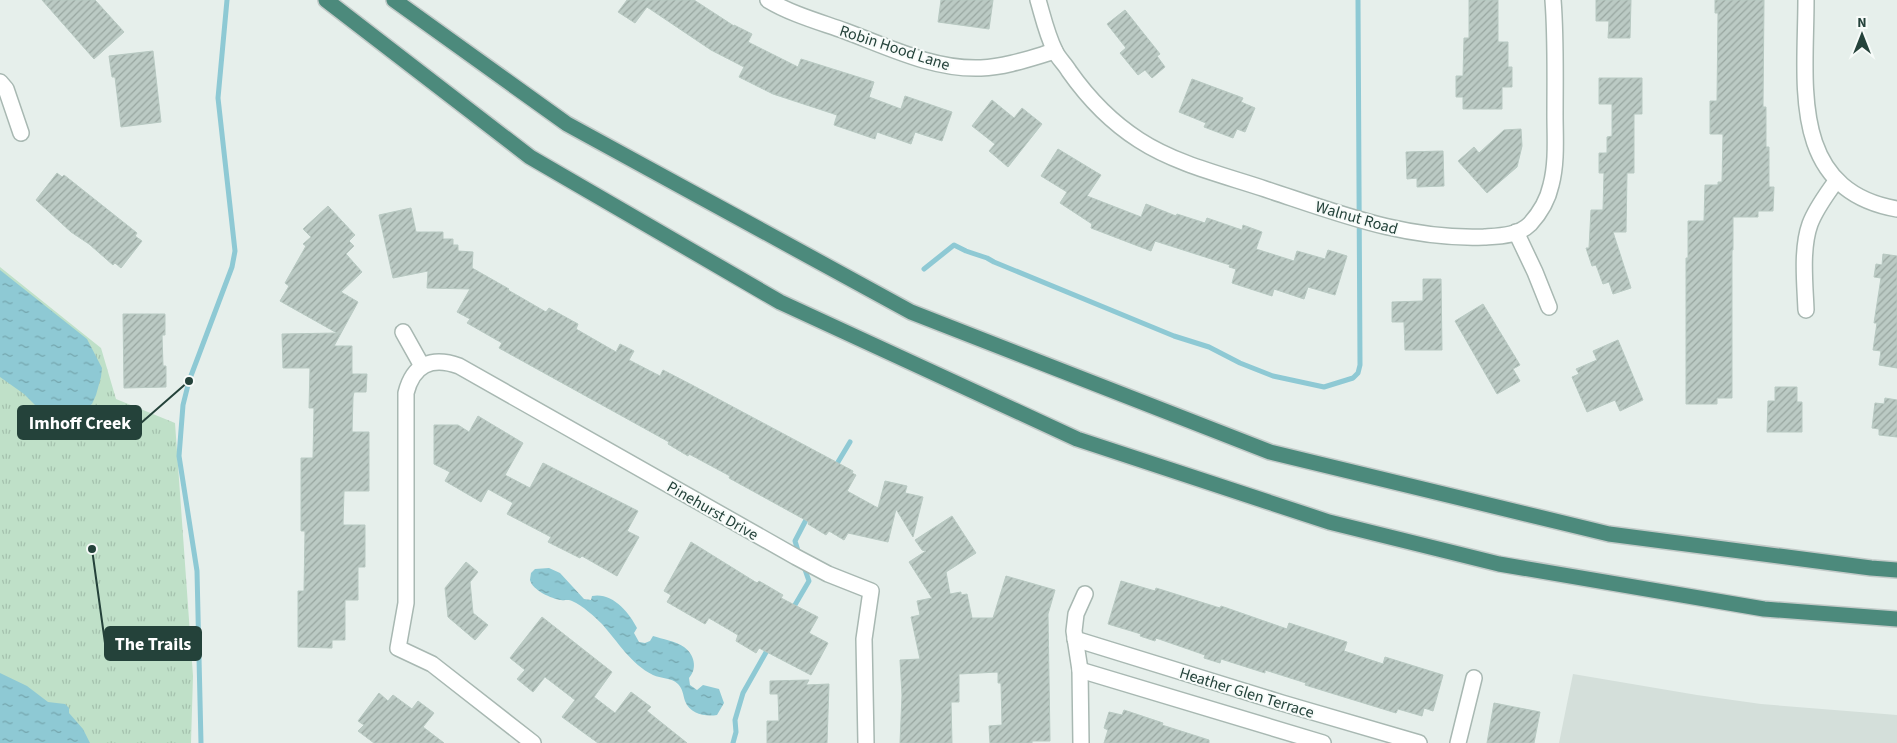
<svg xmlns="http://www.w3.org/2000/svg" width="1897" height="743" viewBox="0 0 1897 743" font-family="'Source Sans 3',sans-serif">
	<defs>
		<pattern id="grass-tufts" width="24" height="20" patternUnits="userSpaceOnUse" patternTransform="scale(1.25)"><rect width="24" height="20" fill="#bfe0c8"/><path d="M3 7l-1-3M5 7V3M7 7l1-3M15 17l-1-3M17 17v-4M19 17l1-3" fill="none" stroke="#a4c1ad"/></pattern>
		<pattern id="water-ripples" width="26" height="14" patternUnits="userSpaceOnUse" patternTransform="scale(1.25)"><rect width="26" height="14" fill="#8ec9d4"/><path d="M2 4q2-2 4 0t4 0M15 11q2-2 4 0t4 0" fill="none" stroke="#74a5ad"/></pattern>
		<pattern id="building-hatch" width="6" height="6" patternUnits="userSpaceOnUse" patternTransform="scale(1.25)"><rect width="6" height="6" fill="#bbcac4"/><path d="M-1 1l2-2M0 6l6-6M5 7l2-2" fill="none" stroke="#98a6a0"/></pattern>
	</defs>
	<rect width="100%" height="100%" fill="#e6efeb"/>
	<!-- built -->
	<path fill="#d4dfda" d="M1573,674L1697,695L1761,704L1897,715V743H1559Z"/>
	<!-- grass -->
	<path fill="url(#grass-tufts)" d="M0,267L101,348L116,399L175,423L193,676L191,743H0Z"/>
	<!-- water -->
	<g fill="url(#water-ripples)">
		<path d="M0,270L87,339L102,368L101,377L96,395L92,404L77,415L62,418L43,413L24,394L0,377Z"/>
		<path d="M549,568L560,573L584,599L591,600L592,596C612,592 629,612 637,628L634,633L639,642L645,643L650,641L653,636C662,639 676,641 684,647C694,654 698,668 689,678L690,685L697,690L703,685L719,689L724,703L717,715C705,717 690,714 685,701C683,695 683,689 678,684C671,677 661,679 653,675C631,664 618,642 602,624C594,616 583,606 572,601C568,599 565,601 561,600C552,599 532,590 530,580C530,580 531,573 531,573L535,569Z"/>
		<path d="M0,673L27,686L48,702L65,704L69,708V713L83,729L90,743H0Z"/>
	</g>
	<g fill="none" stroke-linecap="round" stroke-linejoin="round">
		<!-- stream -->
		<g stroke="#8ec9d4" stroke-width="5">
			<path d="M924,269L954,245L966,251L987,258L994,262L1174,336L1209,347L1240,363L1273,376L1324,387L1353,378L1358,373L1360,365L1358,0"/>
			<path d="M835,467L850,442"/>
			<path d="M799,554L795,541L808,516"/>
			<path d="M792,610L809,581L803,564"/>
			<path d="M201,743L197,571L179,456L183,405L189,381L232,267L235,251L218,98L227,0"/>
			<path d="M733,743L736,732L735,720L743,693L769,647"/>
		</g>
	</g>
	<!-- building -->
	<g fill="url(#building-hatch)" stroke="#b8c9c2">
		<path d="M42,0H95L124,32L94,59Z"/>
		<path d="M627,0H694L734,26V25L752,34L748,42L798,67L801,59L874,82L869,97L901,109L905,96L952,112L942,141L915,132L911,144L877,132L875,139L834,125L837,115L773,94L739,77L744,67L711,50L647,7L635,23L618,12Z"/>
		<path d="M941,0H993L989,29L938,22Z"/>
		<path d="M1469,0H1498V42H1508V67H1512V87H1502V109H1463V97H1456V76H1463L1464,38H1469Z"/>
		<path d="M1596,0H1631L1630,38H1608L1609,21H1596Z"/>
		<path d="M1715,0H1764L1763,107H1766V147H1769V187H1774L1773,211H1758V217H1733V250H1732V398H1717V404H1686V258H1688V221H1704L1705,185H1718V182H1722L1723,134H1710V101H1717L1718,13H1715Z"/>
		<path d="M1125,10L1160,54L1157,56L1165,67L1152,78L1145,70L1138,75L1120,53L1126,48L1107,24Z"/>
		<path d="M153,51L161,122L121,127L115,77H112L109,56Z"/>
		<path d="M1599,78H1642V114H1634V173H1627L1626,232H1613L1631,288L1613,294L1609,282L1603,284L1596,265L1592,266L1586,248H1589L1591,210H1603L1604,173H1599V153H1607V137L1612,136V104H1599Z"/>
		<path d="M1192,79L1243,98L1241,102L1255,108L1245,132L1237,129L1233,138L1204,127L1206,123L1179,112Z"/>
		<path d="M992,100L1014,118L1022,108L1042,124L1008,167L989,151L995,144L972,126Z"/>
		<path d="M1521,129L1522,146L1517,167L1487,193L1458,161L1474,147L1479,153L1504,130Z"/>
		<path d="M1058,149L1101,175L1087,196L1141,217L1146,204L1176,216L1177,214L1205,223L1207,218L1242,230L1243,225L1262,232L1256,249L1294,261L1297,251L1325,259L1328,250L1347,256L1335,295L1308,287L1304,299L1274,289L1272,296L1232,283L1236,269L1229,267L1230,265L1155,241L1151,251L1091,228L1092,224L1060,203L1067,192L1041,176Z"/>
		<path d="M1443,151L1444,186L1417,187V178L1407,179L1406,152Z"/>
		<path d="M57,173L62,177L64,175L137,233L135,236L142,241L121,268L115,263L113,265L89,244L71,232L36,200Z"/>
		<path d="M328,206L355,235L349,241L354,246L346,254L362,272L341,292L358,302L334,346H352V374H367L366,392H354L353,397L352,432H369V491H344L343,525H365V567H358V600H345V640H332V648L298,647V591H304L305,531H301V458H313L314,408H309L310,368H283L282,334L337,333L280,301L289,286L285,283L306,246L303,244L311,237L303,229Z"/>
		<path d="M411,208L416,232H443V239H453V245H458V251L473,252L472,268L509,289L508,290L546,312L549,308L578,324L576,329L616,352L620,344L634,351L629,360L660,376L663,370L692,385L853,471L852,473L856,475L847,491L878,508L885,481L907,486L905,493L923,497L913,537L896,509L888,542L848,533L844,540L829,531L826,535L808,524L809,522L729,478L730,476L689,454L688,456L668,444L669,442L499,348L502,343L467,323L470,319L457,312L470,289L427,288L428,271L393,278L379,215Z"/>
		<path d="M1883,254L1897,256V368L1879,365L1881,351L1873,350L1877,323H1874L1881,278L1874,277L1876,264L1882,265Z"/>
		<path d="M1423,279H1441L1442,350H1405L1404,322H1392V302L1423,301Z"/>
		<path d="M1483,304L1520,365L1513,369L1520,381L1497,394L1455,321Z"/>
		<path d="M123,314H165V335H162L163,366H166V387L124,388Z"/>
		<path d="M1618,340L1643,400L1620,411L1615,400L1587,412L1572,377L1579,374L1576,369L1597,360L1593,351Z"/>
		<path d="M1775,387H1797V402H1802V432H1767L1768,401H1775Z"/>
		<path d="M1885,398L1897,400V437L1879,435V429L1872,428L1875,403L1884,404Z"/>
		<path d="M478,416L523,443L505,475L530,488L543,463L638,511L627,531L639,537L617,576L582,556L580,558L548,542L551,537L507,514L513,503L488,489L481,502L445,481L450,472L434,464V425H458L469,432Z"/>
		<path d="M952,516L976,553L946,572L950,594L961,592V595L967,594L972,618H993L1006,576L1055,590L1048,614L1050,741H1032V743H990L989,726L1002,725L1001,683H998V672L959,674V702H951L952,743H900L902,695L900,660L920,659L911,617L920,615L917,601L932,598L909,562L926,551L922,550L915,540Z"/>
		<path d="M691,542L757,583L759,581L783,595L781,598L818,617L809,633L828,643L811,675L759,648L756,653L736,641L738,635L709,618L705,624L667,602L671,595L664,591Z"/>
		<path d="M466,562L478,572L470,582L473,613L488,625L475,640L448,617L445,588Z"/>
		<path d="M1121,581L1155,591L1156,588L1220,608L1221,606L1287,629L1289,623L1347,642L1344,651L1383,664L1385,657L1443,675L1433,711L1424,708L1422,716L1398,709L1396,713L1305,685L1306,683L1265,670V673L1221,659L1220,663L1204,658L1205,655L1156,638L1155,641L1140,636L1141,634L1108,624Z"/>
		<path d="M542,617L612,672L594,697L615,713L631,692L651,707L647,711L687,743H598L562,717L575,700L545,677L533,692L517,679L525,670L510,658Z"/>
		<path d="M809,680L806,685L829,684L827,743H767V721H779L778,694H770V681Z"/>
		<path d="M379,693L388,701L393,695L412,709L418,701L434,713L423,727L444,743H374L358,731L364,725L358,721Z"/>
		<path d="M1494,703L1540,712L1534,743H1487Z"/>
		<path d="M1124,710L1163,723L1162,725L1209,740V743H1104L1108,730L1104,728L1109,712L1122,715Z"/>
	</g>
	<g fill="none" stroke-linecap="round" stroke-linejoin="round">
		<!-- minor casing -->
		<g stroke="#a8b8b2" stroke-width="18">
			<g id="minor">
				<path d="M768,0C791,14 820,22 845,31C888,47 934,70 981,68C1006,67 1031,58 1055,51"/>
				<path d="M1038,0C1043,17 1047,35 1055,51C1058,58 1065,64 1069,71C1088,98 1111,122 1139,140C1176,164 1223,175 1265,189C1338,213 1405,240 1484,237C1499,236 1518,236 1530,224C1540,213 1548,199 1551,185C1557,162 1555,138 1555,115C1555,77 1556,38 1553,0"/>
				<path d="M1806,0C1806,83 1788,190 1897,209"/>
				<path d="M0,82L6,89L21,133"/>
				<path d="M1516,232L1535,272L1549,307"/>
				<path d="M1806,310C1805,284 1801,249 1810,224C1816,208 1827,194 1836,181"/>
				<path d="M403,332L422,366"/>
				<path d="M1075,639L1282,703L1419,743"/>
				<path d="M1080,670L1323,743"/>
				<path d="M533,743L432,664L398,648L406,603V393C413,365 431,356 459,366L796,557L828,574L871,591L864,639L866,743"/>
				<path d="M1081,743L1080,670L1074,631L1076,614L1085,594"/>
				<path d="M1458,743L1474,678"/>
			</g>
		</g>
		<!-- trunk casing -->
		<g stroke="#c2cac8" stroke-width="18">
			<g id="trunk">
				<path d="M326,0L530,157L780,302L1077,439L1329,522L1499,564L1764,609L1897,619"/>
				<path d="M394,0L567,124L911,312L1270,452L1609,534L1871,568L1897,570"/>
			</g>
		</g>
		<!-- minor -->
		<use href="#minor" stroke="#fff" stroke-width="15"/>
		<!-- trunk -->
		<use href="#trunk" stroke="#4c8a7c" stroke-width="15"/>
	</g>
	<g text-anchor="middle" stroke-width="4" stroke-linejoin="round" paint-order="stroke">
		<!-- street labels -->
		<g font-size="16" fill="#24423a" stroke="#f7fbf9">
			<text transform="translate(895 47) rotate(18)" y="6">Robin Hood Lane</text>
			<text transform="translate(1357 217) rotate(16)" y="6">Walnut Road</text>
			<text transform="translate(713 510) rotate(30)" y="6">Pinehurst Drive</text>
			<text transform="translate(1247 692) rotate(17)" y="6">Heather Glen Terrace</text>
		</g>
	</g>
	<!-- callouts -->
	<path fill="none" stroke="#24423a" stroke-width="2" d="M189 381L141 423M92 549L105 643"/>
	<g fill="#24423a" stroke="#f7fbf9" stroke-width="2">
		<circle cx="189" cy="381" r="5"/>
		<circle cx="92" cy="549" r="5"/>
	</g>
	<g fill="#24423a" stroke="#24423a" stroke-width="2">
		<rect x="18" y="406" width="123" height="33" rx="5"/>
		<rect x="105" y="627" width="96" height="33" rx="5"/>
	</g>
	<g font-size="18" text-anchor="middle" font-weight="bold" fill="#fff">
		<text x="80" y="429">Imhoff Creek</text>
		<text x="153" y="650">The Trails</text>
	</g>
	<!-- north arrow -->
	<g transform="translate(1862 35)" stroke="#f7fbf9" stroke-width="4" paint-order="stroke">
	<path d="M0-4L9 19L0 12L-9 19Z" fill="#24423a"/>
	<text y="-8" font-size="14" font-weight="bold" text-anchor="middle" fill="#24423a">N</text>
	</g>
</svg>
